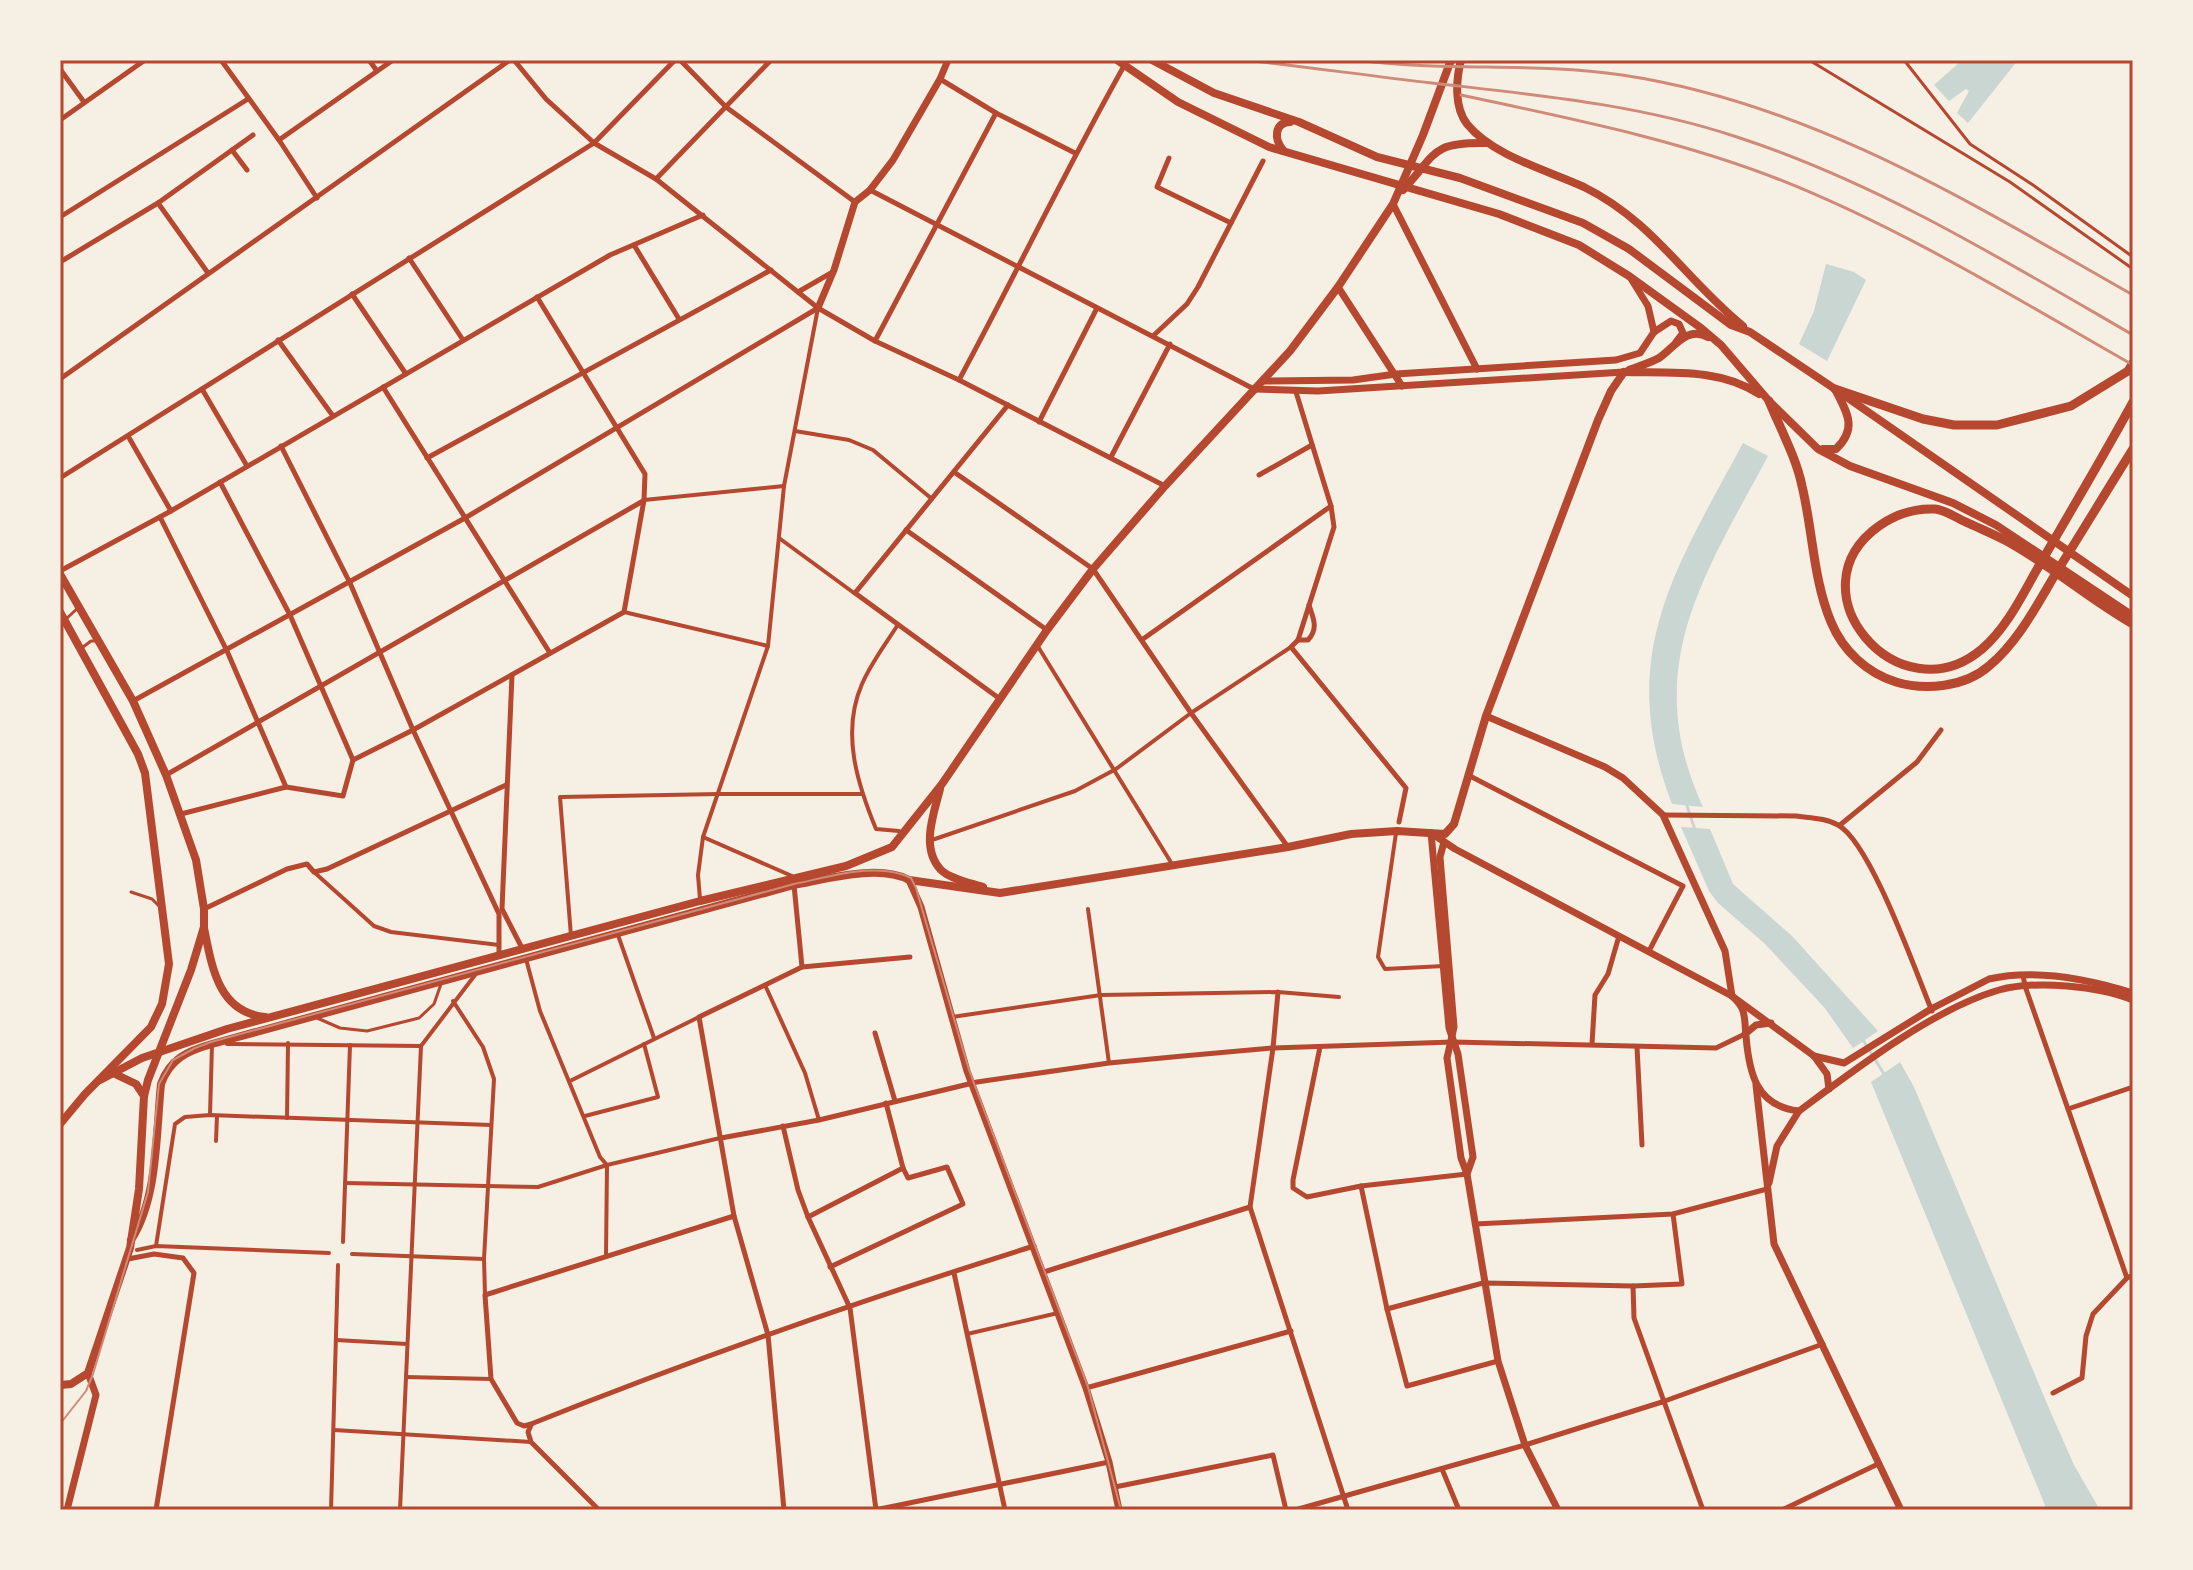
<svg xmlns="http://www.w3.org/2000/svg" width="2193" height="1570" viewBox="0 0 2193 1570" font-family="'Archivo Narrow',sans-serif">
	<rect width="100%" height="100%" fill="#f6efe4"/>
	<!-- water -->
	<g fill="#c9d6d2">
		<path d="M1962,60H2018L1968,123L1957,113L1969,91L1966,89L1949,101L1934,85Z"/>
		<path d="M1826,264L1854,272L1866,280L1827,361L1799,344L1814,311Z"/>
		<path d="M1743,443L1768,456C1704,576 1639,668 1703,807L1672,804C1615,656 1675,570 1743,443Z"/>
		<path d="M1681,827L1710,829L1733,884L1792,936L1878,1031L1853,1048L1824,1007L1764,943L1718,903L1709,891Z"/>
		<path d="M1900,1062L1914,1087L2051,1413L2074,1465L2100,1510H2047L1871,1082Z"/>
	</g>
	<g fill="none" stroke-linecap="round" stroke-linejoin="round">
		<!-- stream -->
		<g stroke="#c9d6d2" stroke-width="3">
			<path d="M1686,803L1695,830"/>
			<path d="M1863,1040L1884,1074"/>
		</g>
		<!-- service -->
		<g stroke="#b5482f" stroke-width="3">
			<path d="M1809,60L2010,182L2133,269"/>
			<path d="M1904,60L1970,144L2033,185L2133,257"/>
			<path d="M67,618L79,607"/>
			<path d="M83,647L91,641H98"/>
			<path d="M131,892L152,899L159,906"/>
			<path d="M317,1018L340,1028L367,1031L419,1018L434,1004L441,984"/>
		</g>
		<!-- pedestrian -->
		<g stroke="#b5482f" stroke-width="4">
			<path d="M795,431L849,440L873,450L932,499"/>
			<path d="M644,500L784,486"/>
			<path d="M779,538L854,593"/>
			<path d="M624,612L768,646"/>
			<path d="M897,626C885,645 871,663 862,684C841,732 857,783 876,829L899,831"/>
			<path d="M1037,645L1172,864"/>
			<path d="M1396,833L1378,957L1385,969L1444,966"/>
			<path d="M703,837L792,876"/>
			<path d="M932,840L1075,791L1116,769L1191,713L1291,647"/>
			<path d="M314,872L374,926L391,932L499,945"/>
			<path d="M700,899L698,875L703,837L768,646L784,486L818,308"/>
			<path d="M1088,909L1109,1063"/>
			<path d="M618,935L654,1038"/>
			<path d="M571,936L560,797L719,794H862"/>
			<path d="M526,959L540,1011L600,1157L607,1165L606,1256"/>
			<path d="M765,985L805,1073L819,1120"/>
			<path d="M453,1001L483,1047L494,1079L484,1259L485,1295"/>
			<path d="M952,1017L1101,995L1278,992L1339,997"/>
			<path d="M227,1044L421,1046"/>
			<path d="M421,1046L475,975"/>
			<path d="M570,1081L699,1017"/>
			<path d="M210,1115L212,1045"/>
			<path d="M585,1116L658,1097L644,1044"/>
			<path d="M287,1118L288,1043"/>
			<path d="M216,1141L217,1116"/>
			<path d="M345,1183L538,1187L607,1165L720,1138"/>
			<path d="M343,1242L350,1045"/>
			<path d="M156,1246L175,1124L185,1117L210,1115L491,1125"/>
			<path d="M137,1250L156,1246L329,1253"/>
			<path d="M352,1254L484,1259"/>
			<path d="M967,1334L1058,1313"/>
			<path d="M336,1340L407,1344"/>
			<path d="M406,1377L491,1379"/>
			<path d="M334,1430L531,1442"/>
			<path d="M331,1510L338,1265"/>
			<path d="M400,1510L421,1046"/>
		</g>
		<!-- minor -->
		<g stroke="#b5482f" stroke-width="5">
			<path d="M221,60L279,140L317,198"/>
			<path d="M369,60L377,71"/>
			<path d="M514,60L546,99L594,143L656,179L818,308L875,341L959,380L1165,486"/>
			<path d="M680,60L726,107L855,202"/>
			<path d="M60,69L84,102"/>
			<path d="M940,79L996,113L1075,153"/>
			<path d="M60,120L145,60"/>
			<path d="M279,140L393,60"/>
			<path d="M232,150L247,170"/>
			<path d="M1169,158L1157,187L1231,223"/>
			<path d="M656,179L771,60"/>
			<path d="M870,190L1254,389"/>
			<path d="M158,203L253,135"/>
			<path d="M60,217L248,99"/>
			<path d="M634,245L679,319"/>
			<path d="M409,258L463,340"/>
			<path d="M60,262L158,203L208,273"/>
			<path d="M798,292L831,273"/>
			<path d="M352,294L406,374"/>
			<path d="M1153,336L1187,304L1198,287L1263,161"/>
			<path d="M278,340L333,416"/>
			<path d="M875,341L996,113"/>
			<path d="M60,379L510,60"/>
			<path d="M959,380C1015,276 1066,169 1124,66"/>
			<path d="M383,387L550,653"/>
			<path d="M202,389L247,466"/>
			<path d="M1296,392L1331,506L1334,527L1298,640"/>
			<path d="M1039,422L1097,308"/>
			<path d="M128,436L171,511"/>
			<path d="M281,446L350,583L413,730L499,914V955"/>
			<path d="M1111,457L1170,344"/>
			<path d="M427,458L771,270"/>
			<path d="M954,472L1093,569L1191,713L1288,847"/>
			<path d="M1259,475L1312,445"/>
			<path d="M60,478L594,143L675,60"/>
			<path d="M220,482L290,615L353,760"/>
			<path d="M160,517L227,651L286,787"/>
			<path d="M906,530L1047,630"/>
			<path d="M60,571L171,511L610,255L703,215"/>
			<path d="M1309,605C1313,618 1319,628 1308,640H1298L1291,647L1406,788L1399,822"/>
			<path d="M1143,639L1331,506"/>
			<path d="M512,675L502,909L522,948"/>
			<path d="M1000,699L855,593L1008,405"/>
			<path d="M133,701L465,518L818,308"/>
			<path d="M166,775L643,501"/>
			<path d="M1468,775L1683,886L1649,951"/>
			<path d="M181,814L286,787L343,796L353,760L413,730L624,612L644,500L645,474L537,297"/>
			<path d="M1663,815L1796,816C1810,818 1826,818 1838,825C1871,843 1916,973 1932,1011"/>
			<path d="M1840,825L1917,762L1941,730"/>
			<path d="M794,885L802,967"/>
			<path d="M204,909L287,869L307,864L314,872L327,869L506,785"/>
			<path d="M2023,975L2025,986L2127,1278"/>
			<path d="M1278,992L1273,1048L1250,1207L1348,1510"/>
			<path d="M875,1033L895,1101"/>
			<path d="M1592,1044L1595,995L1608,974L1619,936"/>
			<path d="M1320,1047L1293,1180V1188L1307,1197L1361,1186L1467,1174"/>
			<path d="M1637,1047L1642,1145"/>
			<path d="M2068,1109L2133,1087"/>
			<path d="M783,1126L798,1190L808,1217L850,1308L876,1510"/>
			<path d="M721,1138L819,1120L977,1082L1109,1063L1183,1056L1273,1048L1453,1042L1716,1048L1745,1034"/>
			<path d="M1361,1186L1387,1309L1407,1386L1498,1361"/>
			<path d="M734,1216L485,1295L491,1379L517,1423L524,1426L531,1424C696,1358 865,1299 1034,1246"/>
			<path d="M808,1217L903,1168"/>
			<path d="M1475,1224L1673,1214L1767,1189"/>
			<path d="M128,1259L154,1254L183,1258L194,1273L156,1510"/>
			<path d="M830,1267L963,1204L947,1167L908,1178L903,1168L886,1103"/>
			<path d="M1044,1272L1250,1207"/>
			<path d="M954,1273L1005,1510"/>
			<path d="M1633,1286L1634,1318L1703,1510"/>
			<path d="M1387,1309L1483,1283L1633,1286L1682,1284L1673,1214"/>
			<path d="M1086,1388L1291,1331"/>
			<path d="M2053,1393L2082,1378L2086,1336L2093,1314L2127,1278L2133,1275"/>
			<path d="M531,1425L528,1432L531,1442L599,1510"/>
			<path d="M1442,1469L1459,1510"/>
			<path d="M1115,1487L1273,1455L1286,1510"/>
			<path d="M784,1510L768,1335L734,1216L699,1017L802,967L910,957"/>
			<path d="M875,1510L1109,1462"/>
			<path d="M1295,1510L1525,1445L1662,1402L1823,1344"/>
			<path d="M1782,1510L1878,1464"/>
		</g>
		<!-- tertiary -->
		<g stroke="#b5482f" stroke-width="7">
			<path d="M1393,204L1477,369"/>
			<path d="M1338,287L1402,386"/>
			<path d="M818,308L834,270L855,202L870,190L893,160L940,79L948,60"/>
			<path d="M1654,332L1671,321L1679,324L1683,333L1676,342"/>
			<path d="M1262,381L1353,380L1396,374L1616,360L1640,353L1654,332L1648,306L1630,277"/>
			<path d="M1254,389L1318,391L1624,372"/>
			<path d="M1486,716L1605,767L1623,778L1663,815L1725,951L1732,996"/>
			<path d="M1431,833L1449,1028L1458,1054L1473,1157L1467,1174"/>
			<path d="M1444,842L1440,857L1454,1027L1447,1058L1461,1158L1467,1174L1498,1361L1525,1445L1558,1510"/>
			<path d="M909,880L921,907L967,1071L1086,1388L1109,1462L1119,1510"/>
			<path d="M1756,1085L1774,1244L1901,1510"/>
			<path d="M1769,1183L1777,1146L1799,1111"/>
			<path d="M67,1510L96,1395L88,1373"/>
		</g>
		<!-- secondary -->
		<g stroke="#b5482f" stroke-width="7">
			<path d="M1431,833L1455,849L1732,996L1814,1056L1827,1074L1829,1089"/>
			<path d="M1732,996C1747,1009 1744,1018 1746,1036C1749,1073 1756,1106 1799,1111C1854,1070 1933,1009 1999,990C2036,980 2098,986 2133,1000"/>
			<path d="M1745,1034L1756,1025L1771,1023"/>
			<path d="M1814,1056L1844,1063L1931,1009L1989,979C2036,968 2088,979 2133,993"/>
		</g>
		<!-- primary -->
		<g stroke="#b5482f" stroke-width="8">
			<path d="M1117,60L1178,102L1269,147L1499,214L1579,245L1629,276L1701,328L1721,345L1769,401L1818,449L1850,466L1953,503L1996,525L2133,616"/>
			<path d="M1152,60L1214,93L1299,122L1377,157L1460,178L1583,223L1629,249L1731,325L1750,332L1835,389L2133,596"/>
			<path d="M1461,60C1456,80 1454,107 1467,124C1493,156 1547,170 1584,187C1653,221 1686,280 1743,326"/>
			<path d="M1283,150C1274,139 1274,123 1290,122"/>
			<path d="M1403,190C1437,153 1431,142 1486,143"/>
			<path d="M1629,370C1639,366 1650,363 1659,358C1674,348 1687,325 1708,337"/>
			<path d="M1624,372C1670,373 1720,368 1759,394"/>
			<path d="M1823,449H1836C1857,429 1848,414 1836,391"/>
			<path d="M60,574L133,701L166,775L196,860L204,909V927L191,970L148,1080L144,1096L139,1189L130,1248L88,1373L71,1384L60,1385"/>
			<path d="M60,612L138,754L145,773L169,964L162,1004L151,1027L85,1094L60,1124"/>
			<path d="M940,789C934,813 920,848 941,870C950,879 971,883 983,887"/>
			<path d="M204,928C212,967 218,1012 265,1017"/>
			<path d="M113,1073L136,1084L144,1096"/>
			<path d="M100,1080L142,1058L227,1029L700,901L846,866L892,847L942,784L1047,630L1093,569L1165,486L1290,351L1338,287L1393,204L1423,135L1451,60"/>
			<path d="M131,1240C158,1199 156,1133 161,1084C170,1059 187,1051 212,1044L794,885C827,879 879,864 909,880L1000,893L1288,847L1351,834L1397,831L1445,834L1454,824L1486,716L1598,420L1611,391L1624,372"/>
		</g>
		<!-- trunk -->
		<g stroke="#b5482f" stroke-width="9">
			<path d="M1835,389L1923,419L1954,425H1997L2071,406L2128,371L2133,363"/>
			<path d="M1769,401C1780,428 1796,457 1802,486C1813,531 1813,579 1831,622C1843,651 1867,673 1896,682C1925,691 1965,687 1989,666C2018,642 2037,605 2056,573C2082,532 2107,490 2133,449"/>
			<path d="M2133,402C2104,455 2073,507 2043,559C2025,589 2009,626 1982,649C1899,719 1789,590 1879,526C1896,514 1914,508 1935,509C1946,510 1958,519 1968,523C1983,530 1998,536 2012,544C2054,568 2091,600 2133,624"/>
		</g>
		<!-- tram -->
		<path stroke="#cf8b77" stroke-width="2" d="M60,1424L86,1391L93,1374L148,1192L159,1084L173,1060L195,1048L211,1042L794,884C830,877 877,861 911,878L916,888L969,1070L1088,1387L1121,1510"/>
		<!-- rail -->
		<g stroke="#cf8b77" stroke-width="3">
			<path d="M1245,60C1308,67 1370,76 1432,83C1536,95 1638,104 1737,137C1878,183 2005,261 2133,335"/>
			<path d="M1356,60C1444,72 1534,62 1622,75C1810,103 1971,203 2133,295"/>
			<path d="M1461,95C1567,118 1676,139 1778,179C1902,228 2017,299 2133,365"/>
		</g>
	</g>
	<!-- border -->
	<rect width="2193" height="1570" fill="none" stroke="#f6efe4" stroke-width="124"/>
	<rect x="62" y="62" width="2069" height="1446" fill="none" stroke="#b5482f" stroke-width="3"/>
</svg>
